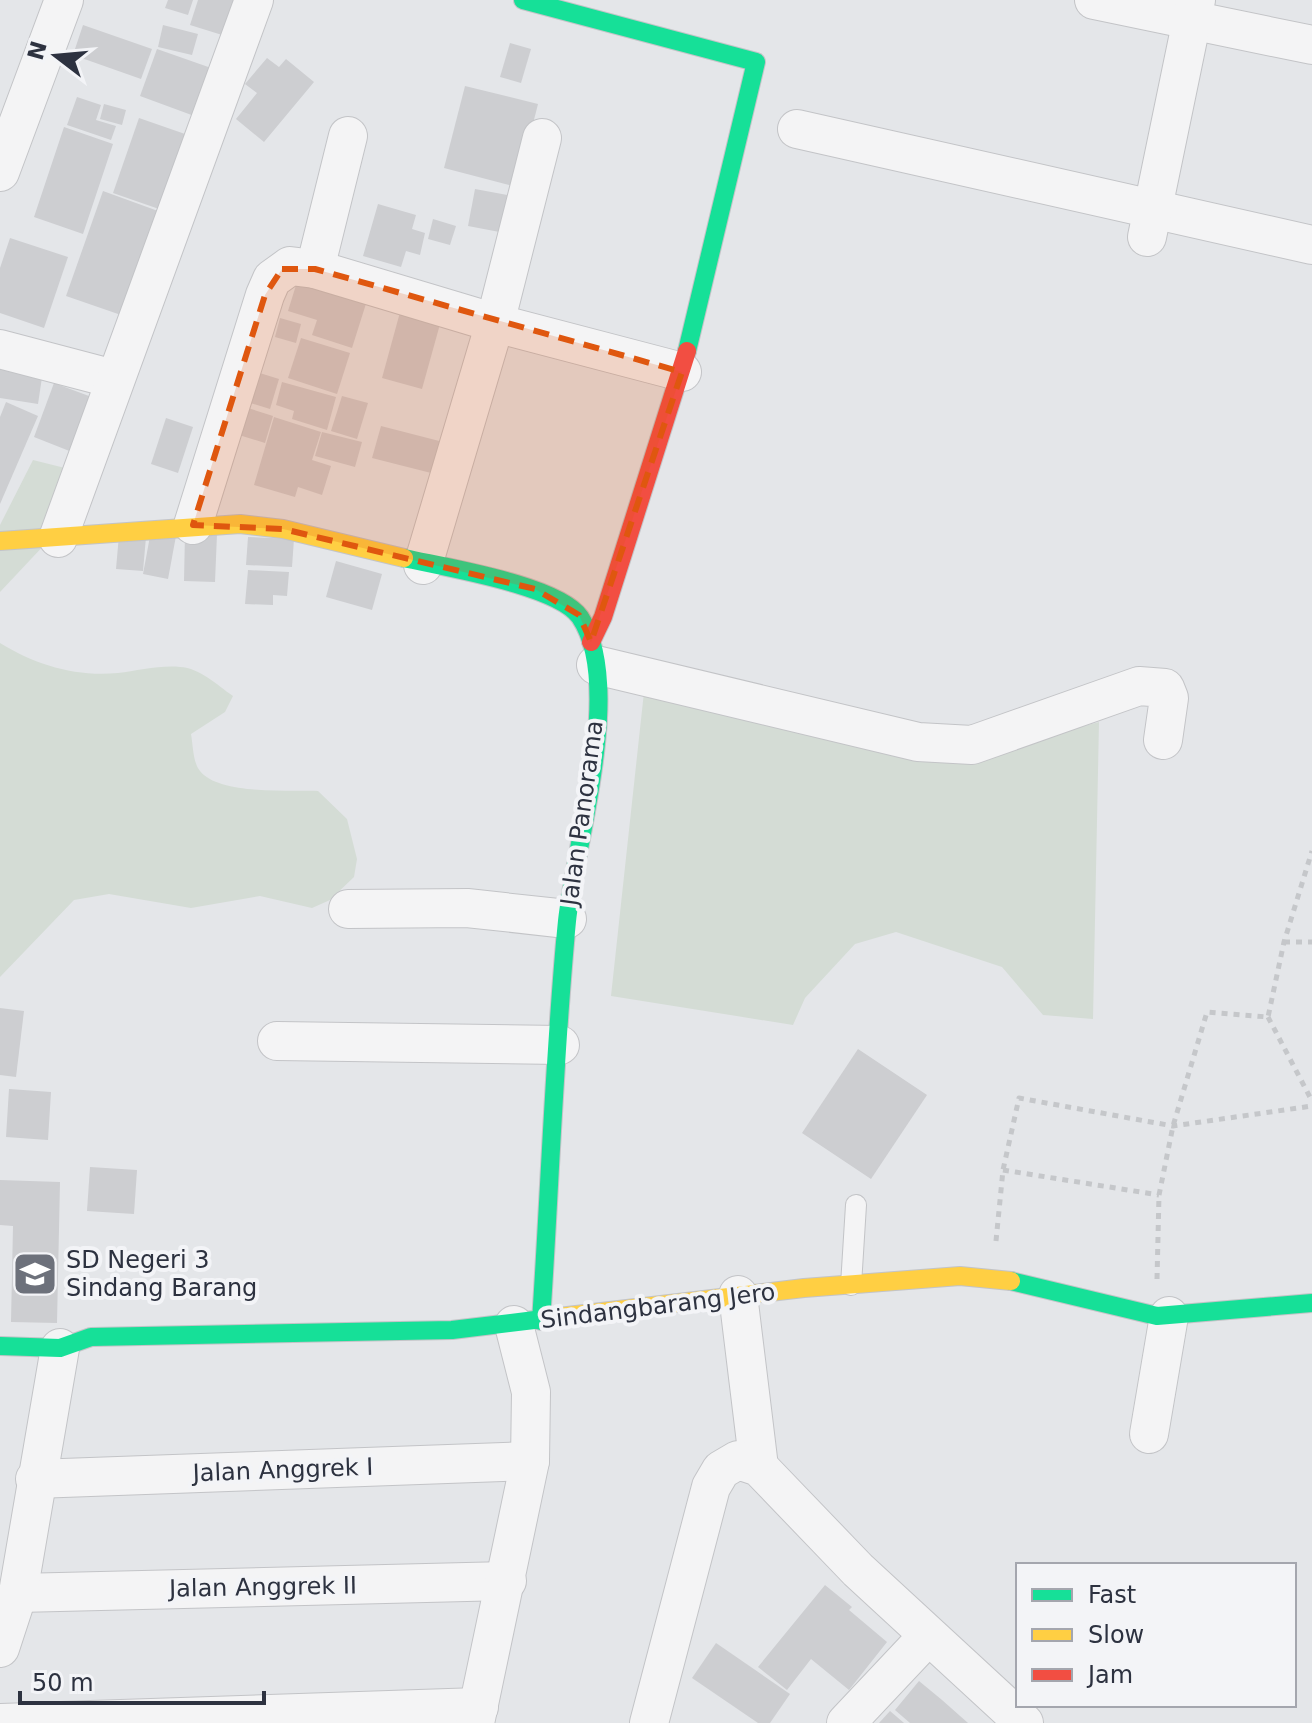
<svg xmlns="http://www.w3.org/2000/svg" width="1312" height="1723" viewBox="0 0 1312 1723" font-family="'DejaVu Sans',sans-serif">
	<rect width="100%" height="100%" fill="#e4e6e9"/>
	<!-- green -->
	<g fill="#d4dcd5">
		<path d="M33,460L77,471L47,542L0,592V525Z"/>
		<path d="M0,643C36,665 75,677 118,673C137,671 160,665 180,667C200,668 217,685 233,696L225,712L191,734C193,745 193,763 200,771C219,795 288,790 318,791L347,819L357,859L354,877L330,900L312,908L260,896L191,908L109,894L74,900L0,977Z"/>
		<path d="M644,692L950,763L1099,722L1093,1019L1043,1015L1002,967L896,932L855,944L805,998L793,1025L611,996Z"/>
	</g>
	<!-- building -->
	<g fill="#cdced1">
		<path d="M168,0H193L188,15L165,8Z"/>
		<path d="M198,0H247L235,39L190,25Z"/>
		<path d="M83,25L152,49L141,79L73,55Z"/>
		<path d="M163,25L198,34L192,55L158,47Z"/>
		<path d="M510,43L531,49L521,83L500,77Z"/>
		<path d="M157,49L214,69L197,117L140,96Z"/>
		<path d="M267,58L279,67L286,59L314,82L264,142L236,119L257,93L245,84Z"/>
		<path d="M465,86L538,104L517,187L444,168Z"/>
		<path d="M77,97L101,105L96,120L116,126L111,140L67,125Z"/>
		<path d="M104,104L126,110L122,125L100,119Z"/>
		<path d="M139,118L185,134L159,209L113,193Z"/>
		<path d="M64,127L113,144L83,234L34,217Z"/>
		<path d="M475,189L518,197L510,234L468,226Z"/>
		<path d="M103,191L158,211L121,315L66,296Z"/>
		<path d="M378,204L416,215L412,229L425,233L420,255L406,251L401,267L363,256Z"/>
		<path d="M433,219L456,226L450,245L428,239Z"/>
		<path d="M10,238L68,257L44,328L0,313V268Z"/>
		<path d="M301,269L370,291L352,348L312,335L317,320L288,311Z"/>
		<path d="M402,305L442,317L422,389L382,378Z"/>
		<path d="M280,318L301,324L296,343L275,337Z"/>
		<path d="M301,338L350,353L337,394L288,378Z"/>
		<path d="M0,357L44,364L38,404L0,398Z"/>
		<path d="M250,370L279,379L270,409L241,400Z"/>
		<path d="M282,382L336,397L327,430L292,419L294,411L276,405Z"/>
		<path d="M54,383L97,399L77,454L34,437Z"/>
		<path d="M342,396L368,403L357,439L331,431Z"/>
		<path d="M6,402L38,416L0,504V417Z"/>
		<path d="M248,408L273,416L265,443L239,435Z"/>
		<path d="M274,417L321,432L312,460L331,466L322,495L298,487L295,497L254,485Z"/>
		<path d="M166,418L193,427L178,473L151,464Z"/>
		<path d="M381,426L447,443L439,475L372,458Z"/>
		<path d="M322,432L362,442L355,467L315,456Z"/>
		<path d="M151,531L176,536L168,579L143,574Z"/>
		<path d="M185,533L217,534L215,582L184,581Z"/>
		<path d="M119,535L146,537L143,571L116,569Z"/>
		<path d="M248,537L294,539L292,567L246,565Z"/>
		<path d="M336,561L382,574L372,610L326,597Z"/>
		<path d="M248,570L289,572L287,596L273,595V605L245,604Z"/>
		<path d="M0,1008L24,1011L16,1077L0,1075Z"/>
		<path d="M858,1049L927,1095L871,1179L802,1133Z"/>
		<path d="M9,1089L51,1092L48,1140L6,1137Z"/>
		<path d="M90,1167L137,1170L134,1214L87,1211Z"/>
		<path d="M0,1180L60,1182L57,1323L11,1322L13,1226L0,1225Z"/>
		<path d="M825,1585L852,1607L849,1610L887,1642L849,1690L811,1659L787,1690L758,1667Z"/>
		<path d="M716,1643L790,1694L770,1723H758L692,1678Z"/>
		<path d="M919,1681L942,1700L968,1723H910L895,1710Z"/>
		<path d="M890,1711L904,1723H879Z"/>
	</g>
	<g fill="none" stroke-linecap="round" stroke-linejoin="round">
		<!-- lane casing -->
		<g stroke="#c3c4c7" stroke-width="22">
			<path id="lane" d="M851,1285L856,1205"/>
		</g>
		<!-- street casing -->
		<g stroke="#c3c4c7" stroke-width="40">
			<g id="street">
				<path d="M1094,0L1312,45"/>
				<path d="M797,129L1312,245"/>
				<path d="M0,172L64,0"/>
				<path d="M1147,237L1196,0"/>
				<path d="M315,269L348,136"/>
				<path d="M0,349L114,379"/>
				<path d="M193,525L265,295L272,279L290,266L315,269L495,323L682,372"/>
				<path d="M58,538L254,0"/>
				<path d="M423,565L495,323L542,138"/>
				<path d="M596,665L918,742L972,745L1139,686L1165,688L1169,698L1163,740"/>
				<path d="M348,909L467,908L567,919"/>
				<path d="M277,1041L560,1045"/>
				<path d="M738,1295L759,1467"/>
				<path d="M1149,1434L1169,1316"/>
				<path d="M35,1479L530,1461"/>
				<path d="M18,1593L507,1581"/>
				<path d="M0,1648L18,1593L60,1348"/>
				<path d="M0,1723L479,1707"/>
				<path d="M475,1723L530,1461L531,1392L514,1325"/>
				<path d="M649,1723L711,1487L721,1470L738,1460L759,1467L858,1570L1024,1723"/>
				<path d="M846,1723L927,1637"/>
			</g>
		</g>
		<!-- fast casing -->
		<g stroke="#c3c4c7" stroke-width="20">
			<g id="fast">
				<path d="M523,0L756,62L687,351"/>
				<path d="M404,558C443,567 558,585 580,617C625,684 575,844 567,921C554,1054 550,1188 541,1321"/>
				<path d="M1011,1281L1157,1316L1312,1303"/>
				<path d="M0,1346L60,1348L91,1337L452,1330L559,1317"/>
			</g>
		</g>
		<!-- slow casing -->
		<g stroke="#c3c4c7" stroke-width="20">
			<g id="slow">
				<path d="M0,541L240,524L283,529L404,558"/>
				<path d="M559,1317L804,1288L960,1276L1011,1281"/>
			</g>
		</g>
		<!-- jam casing -->
		<g stroke="#c3c4c7" stroke-width="20">
			<path id="jam" d="M591,642L603,617L687,351"/>
		</g>
		<!-- path -->
		<g stroke="#c5c7ca" stroke-width="5" stroke-dasharray="6 6" stroke-linecap="butt">
			<path d="M1284,942H1312"/>
			<path d="M1268,1017L1312,1101"/>
			<path d="M1003,1170L1159,1195"/>
			<path d="M996,1241L1003,1170L1019,1098L1173,1126L1312,1106"/>
			<path d="M1157,1279L1159,1195L1173,1126L1207,1012L1268,1017L1284,942L1312,851"/>
		</g>
		<!-- lane -->
		<use href="#lane" stroke="#f4f4f5" stroke-width="20"/>
		<!-- street -->
		<use href="#street" stroke="#f4f4f5" stroke-width="38"/>
		<!-- fast -->
		<use href="#fast" stroke="#16e098" stroke-width="18"/>
		<!-- slow -->
		<use href="#slow" stroke="#ffcf43" stroke-width="18"/>
		<!-- jam -->
		<use href="#jam" stroke="#f24e42" stroke-width="18"/>
	</g>
	<!-- marked area -->
	<path fill="#df570f" fill-opacity="0.2" stroke="#df570f" stroke-width="6" stroke-dasharray="16 10" stroke-linejoin="round" d="M282,269H315L682,372L591,642L579,615L535,589L283,529L193,525L265,295Z"/>
	<!-- icons -->
	<defs>
		<g id="school-square" transform="scale(2.3)"><rect x="-9" y="-9" width="18" height="18" rx="4" fill="#6d717b" stroke="#f3f4f7"/><path d="M0-5L7-2L0 1L-7-2ZM-4 1L0 2.5L4 1V4Q0 6-4 4Z" fill="#fff"/></g>
	</defs>
	<g fill-rule="evenodd">
		<use href="#school-square" x="35" y="1274"/>
	</g>
	<g text-anchor="middle" stroke-width="8" stroke-linejoin="round" paint-order="stroke">
		<!-- street labels -->
		<g font-size="24" fill="#2d3240" stroke="#f3f4f7">
			<text transform="translate(582 813) rotate(-82)" y="8">Jalan Panorama</text>
			<text transform="translate(658 1306) rotate(-7)" y="8">Sindangbarang Jero</text>
			<text transform="translate(283 1470) rotate(-2)" y="8">Jalan Anggrek I</text>
			<text transform="translate(263 1587) rotate(-1)" y="8">Jalan Anggrek II</text>
		</g>
		<!-- poi labels -->
		<g font-size="24" fill="#2d3240" stroke="#f3f4f7" text-anchor="start">
			<text x="66" y="1268">SD Negeri 3<tspan x="66" dy="28">Sindang Barang</tspan></text>
		</g>
	</g>
	<!-- legend -->
	<rect x="1016" y="1563" width="280" height="144" fill="#f3f4f7" stroke="#a4a6ae" stroke-width="2"/>
	<rect x="1032" y="1589" width="40" height="12" fill="#16e098" stroke="#a4a6ae" stroke-width="2"/>
	<text x="1088" y="1603" font-size="24" fill="#2d3240">Fast</text>
	<rect x="1032" y="1629" width="40" height="12" fill="#ffcf43" stroke="#a4a6ae" stroke-width="2"/>
	<text x="1088" y="1643" font-size="24" fill="#2d3240">Slow</text>
	<rect x="1032" y="1669" width="40" height="12" fill="#f24e42" stroke="#a4a6ae" stroke-width="2"/>
	<text x="1088" y="1683" font-size="24" fill="#2d3240">Jam</text>
	<!-- north arrow -->
	<g transform="translate(56 56) rotate(286)" stroke="#f3f4f7" stroke-width="6" paint-order="stroke">
	<path d="M0-6L14 30L0 20L-14 30Z" fill="#2d3240"/>
	<text y="-12" font-size="22" font-weight="bold" text-anchor="middle" fill="#2d3240">N</text>
	</g>
	<!-- scale -->
	<path d="M20 1691v12h244v-12" fill="none" stroke="#2d3240" stroke-width="4"/>
	<text x="32" y="1691" font-size="24" fill="#2d3240" stroke="#f3f4f7" stroke-width="6" paint-order="stroke">50 m</text>
</svg>
